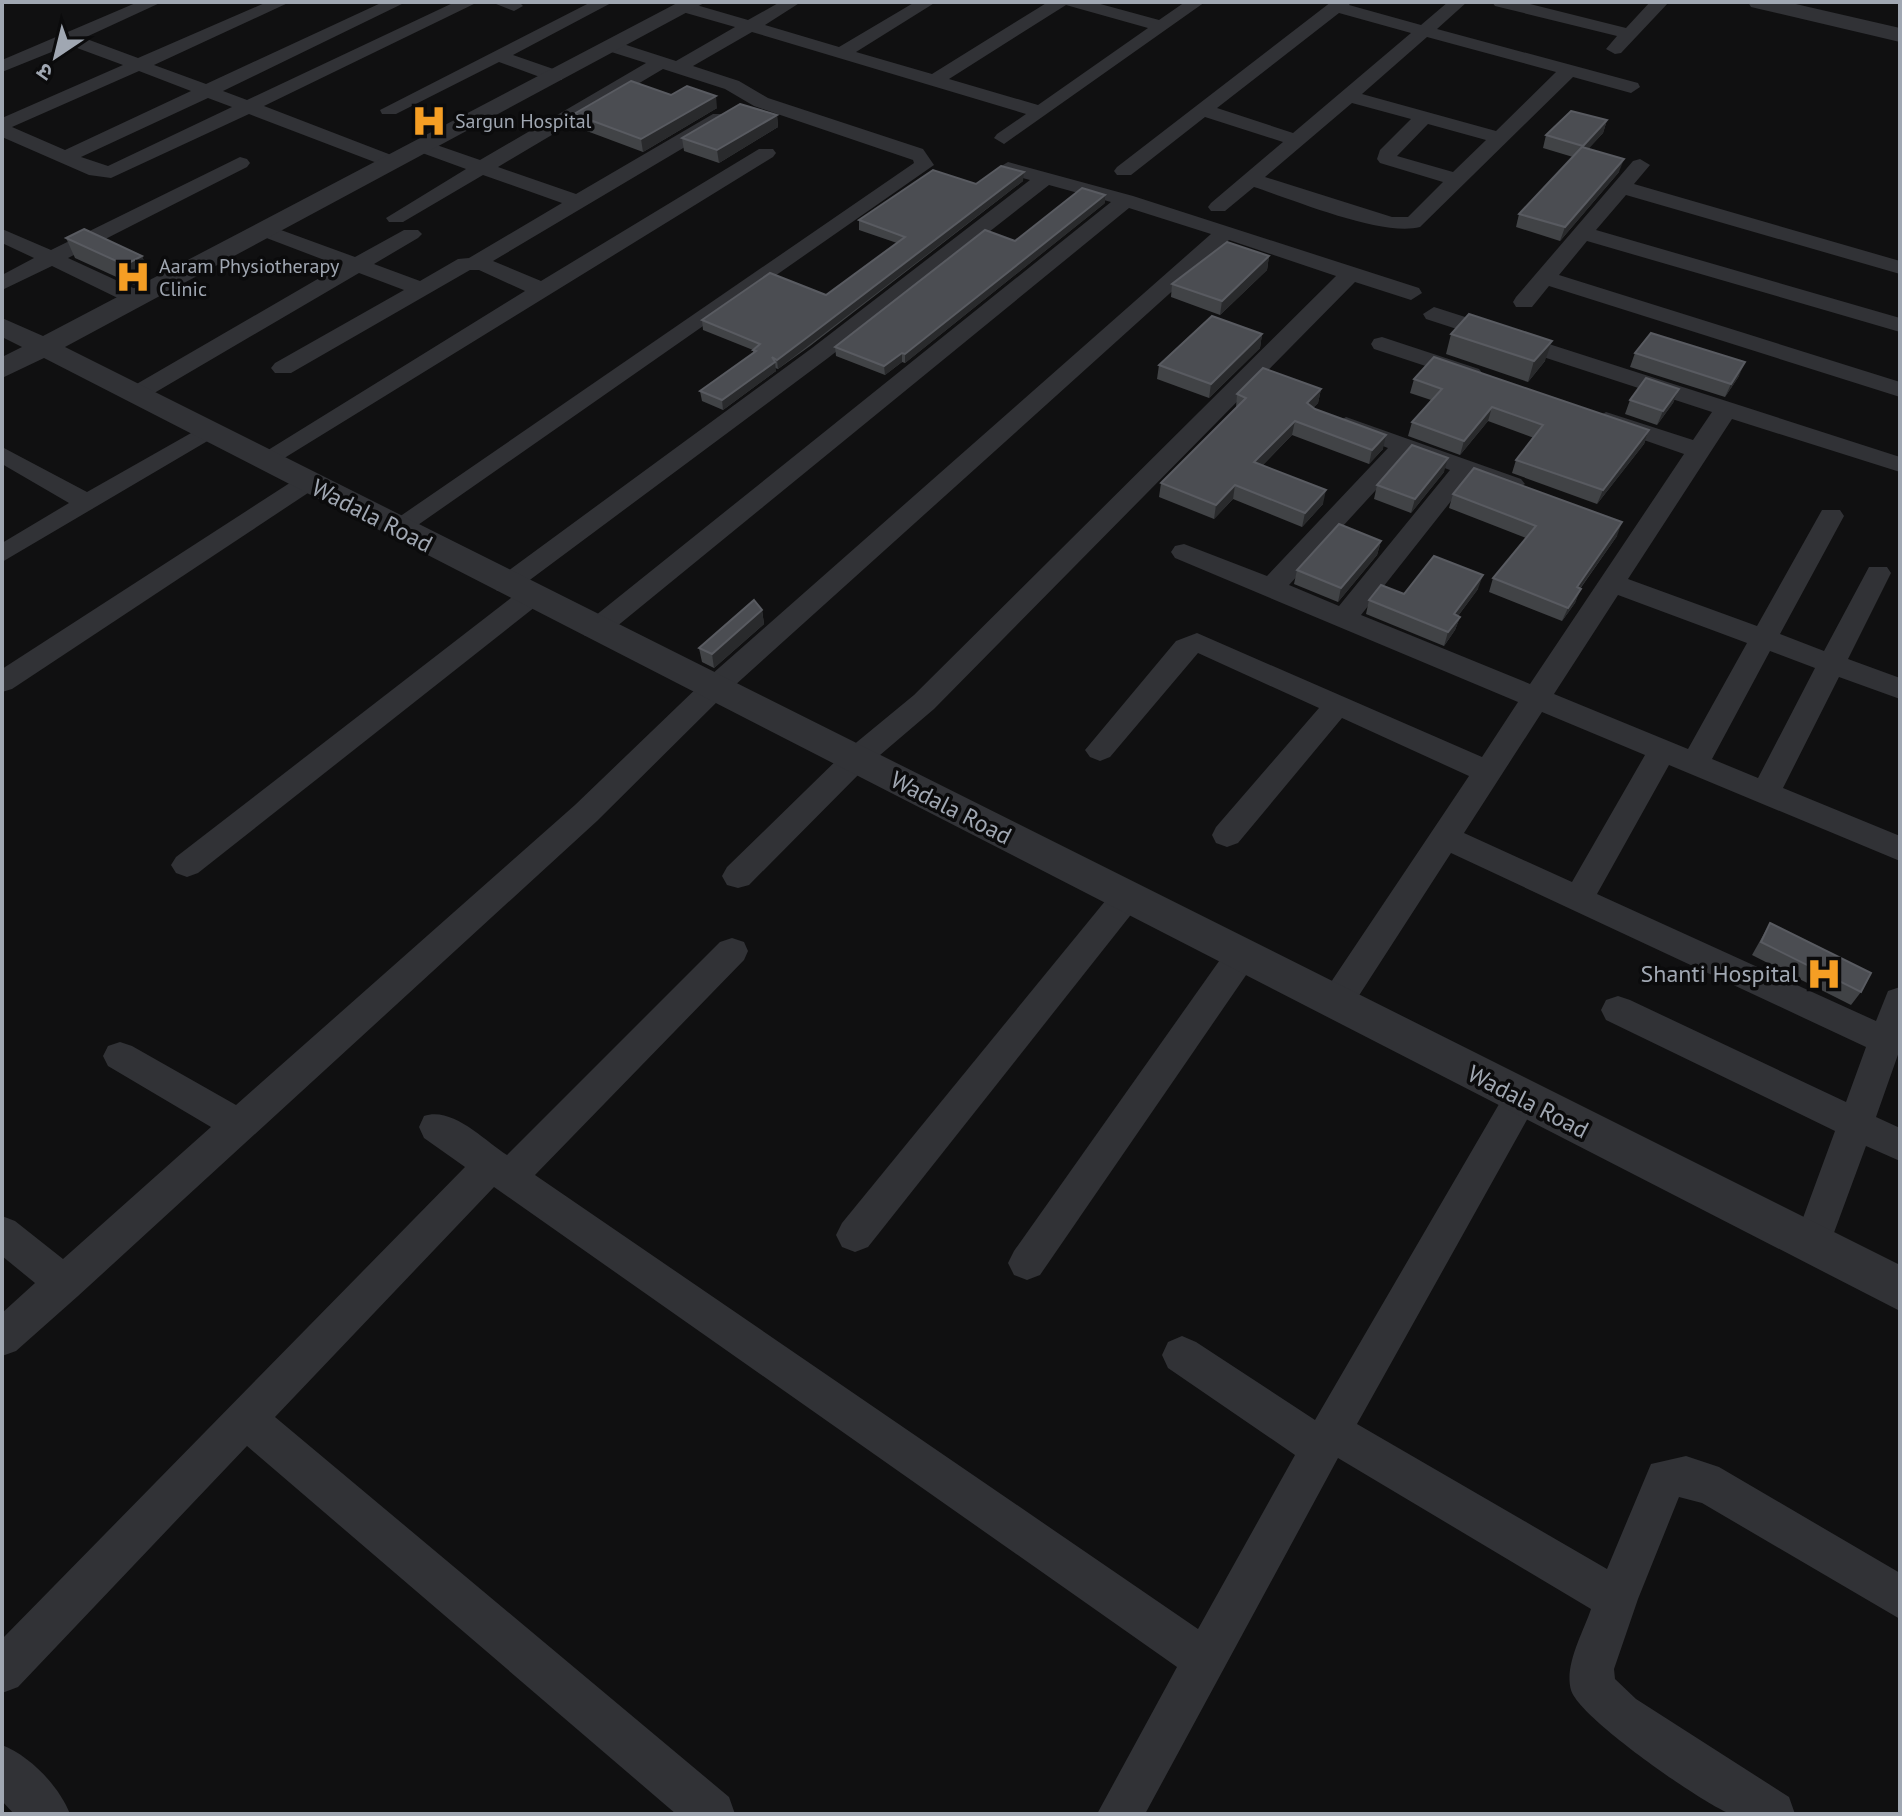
<svg xmlns="http://www.w3.org/2000/svg" width="1902" height="1816" viewBox="0 0 1902 1816" font-family="'PT Sans','Noto Sans Devanagari',sans-serif">
	<rect width="100%" height="100%" fill="#101011"/>
	<g fill="none" stroke-linecap="round" stroke-linejoin="round">
		<!-- minor -->
		<g fill="#313236" fill-rule="evenodd">
			<path d="M138,2H162L84,38L138,58L267,2H290L154,65L206,84L383,2H406L223,91L247,100L455,2H478L264,106L399,158L402,162L399,166H385L249,114L111,178L89,175L2,137V118L123,65L69,45L2,72V60ZM139,71L191,91L65,150L12,127ZM208,98L232,107L108,166L81,157Z"/>
			<path d="M491,2H519L523,6L514,11Z"/>
			<path d="M591,2H613L513,55L562,72V80H548L499,62L396,114H382L380,110Z"/>
			<path d="M686,2L748,20L780,2H801L765,25L839,47L915,2H936L856,52L932,74L1048,2H1093L1159,20L1185,2H1205L1004,144L994,138L997,134L1026,114L752,32L693,66L739,81L768,98L923,149L934,165L405,534H387L383,528L914,163L913,160L754,106L725,89L663,69L498,167L576,194L713,114H727L730,118L727,122L493,261L541,281L759,149H773L776,153L773,157L273,465L264,467L252,460L525,291L479,270H470L291,373H275L271,368L275,363L404,290L359,273L144,399H128L124,394L128,389L340,266L256,234L253,230L256,226H270L355,257L404,230H418L422,234L418,238L374,264L420,281L458,259L469,258L562,203L483,175L403,222H389L386,218L466,169L414,150L411,146L414,142H428L480,160L646,63L605,50V42H617L676,61L735,27L679,11V3ZM1066,5L1148,28L1038,105L949,79Z"/>
			<path d="M1331,2H1351L1349,5L1421,25L1448,2H1467L1437,29L1638,83L1640,87L1631,93L1573,77L1420,227C1382,237 1294,200 1254,187L1225,211H1211L1208,207L1211,203L1283,142L1205,117L1131,175H1117L1114,171L1117,167ZM1339,13L1411,33L1293,133L1217,108ZM1427,37L1556,72L1496,131L1362,94ZM1352,103L1411,119L1380,150L1377,159L1380,163L1443,182L1408,217H1392L1265,177ZM1428,124L1486,140L1453,172L1397,156Z"/>
			<path d="M1492,2H1522L1626,28L1650,2H1669L1621,53L1615,54L1606,49L1617,36L1495,6Z"/>
			<path d="M240,157L247,159L250,163L247,167L68,258L144,293L147,298L144,303H128L52,266L2,290V275L34,258L2,243V229L51,250Z"/>
			<path d="M1640,159L1650,165L1634,184L1900,261V274L1626,195L1596,230L1900,318V332L1587,241L1559,275L1900,382V397L1549,286L1532,307H1516L1513,302L1516,297L1633,161Z"/>
			<path d="M1008,162L1133,196L1419,288L1422,293L1411,300L1355,282L934,709L866,767L749,885L738,888L727,885L722,876L727,867L846,751L914,695L1336,276L1229,240L723,696L597,821L78,1296L16,1351L2,1356V1313L35,1283L2,1256V1216L15,1221L63,1259L211,1127L108,1066L103,1056L108,1046L120,1042L132,1046L236,1105L575,805L703,682L1211,234L1129,208L605,636H585L581,630L585,624L1111,202L1049,185L828,358L515,591H497L493,585L497,579L812,348L1030,180L1001,172L998,168Z"/>
			<path d="M1434,307L1900,457V472L1732,419L1628,579L1757,626L1822,510H1840L1844,516L1780,634L1824,651L1869,567H1887L1891,573L1848,659L1900,678V699L1839,677L1783,788L1900,836V861L1669,765L1597,894L1876,1021L1888,991L1900,987V1049L1876,1117L1900,1128V1161L1866,1146L1825,1257L1812,1262L1799,1257L1793,1245L1835,1131L1606,1020L1601,1010L1606,1000L1618,996L1630,1000L1846,1102L1866,1047L1451,853L1347,1014L1335,1018L1323,1014L1318,1004L1323,994L1469,776L1342,718L1238,843L1227,847L1216,843L1212,835L1216,827L1319,708L1198,653L1110,757L1100,761L1090,757L1085,750L1176,641L1197,633L1482,757L1518,702L1175,558L1171,552L1175,546L1184,544L1267,576L1388,448L1337,429L1334,424L1346,417L1521,479L1525,484L1512,492L1470,477L1361,615L1530,684L1684,454L1598,424L1594,419L1606,412L1693,440L1712,412L1426,319L1423,314ZM1408,455L1450,470L1339,606L1289,585ZM1618,595L1747,643L1688,749L1554,694ZM1770,651L1815,668L1758,778L1712,759ZM1542,712L1645,755L1572,882L1464,833Z"/>
			<path d="M1382,337L1479,369L1483,374L1471,381L1374,349L1371,344L1374,339Z"/>
			<path d="M207,424L216,426L219,431L216,436L2,562V543L69,503L2,464V447L87,492Z"/>
			<path d="M308,474L321,482L317,487L12,689L2,692V669L299,477Z"/>
			<path d="M530,588L540,591L543,597L540,603L198,873L187,877L176,873L171,865L176,857L520,591Z"/>
			<path d="M1126,886L1137,889L1142,898L1137,907L868,1247L855,1252L842,1247L836,1235L842,1223L1115,889Z"/>
			<path d="M732,938L744,942L748,951L744,960L535,1175L1198,1629L1295,1455L1168,1368L1162,1355L1168,1342L1182,1336L1196,1342L1315,1420L1509,1087L1521,1083L1533,1087L1539,1098L1533,1109L1357,1424L1607,1569L1651,1464L1686,1456L1719,1467L1900,1573V1619L1702,1503L1679,1497L1638,1599L1614,1669L1615,1679L1636,1699L1789,1797L1795,1814C1777,1814 1745,1816 1728,1813C1700,1801 1579,1718 1571,1690C1564,1665 1583,1633 1591,1609L1338,1458L1145,1814H1097L1177,1667L494,1187L275,1417L729,1797L735,1814H676L247,1446L18,1687L2,1693V1639L465,1167L424,1138L419,1127L424,1116C452,1106 484,1140 507,1155L720,942Z"/>
			<path d="M1241,943L1253,947L1257,956L1253,965L1040,1275L1027,1280L1014,1275L1008,1263L1014,1251L1229,947Z"/>
			<path d="M2,1745C30,1756 59,1786 70,1814H14L2,1801Z"/>
		</g>
		<!-- tertiary -->
		<g fill="#313236" fill-rule="evenodd">
			<path d="M679,2H706L65,347L1900,1265V1311L44,358L2,378V357L22,347L2,337V318L43,336Z"/>
			<path d="M1748,2H1787L1900,28V42L1751,7Z"/>
		</g>
	</g>
	<!-- wall -->
	<g fill="#414346">
		<path d="M671,95L717,108L643,152L576,127L574,114Z"/>
		<path d="M777,115L778,127L719,163L684,151L682,138Z"/>
		<path d="M1607,120L1603,133L1588,149L1619,172L1560,241L1516,227L1519,214L1573,157L1543,148L1546,135Z"/>
		<path d="M1023,181L810,346L778,369L775,368L776,371L723,410L702,401L700,391L753,353V350L703,330L702,320L826,295L897,243L859,230V220L976,184Z"/>
		<path d="M1105,203L905,363L902,362L885,375L836,356L835,347L1015,241Z"/>
		<path d="M66,238L142,256L150,276L134,285L75,258Z"/>
		<path d="M1269,256L1267,270L1220,315L1171,297L1172,284Z"/>
		<path d="M1262,334L1260,348L1209,398L1157,379L1159,365Z"/>
		<path d="M1451,334L1545,361L1528,382L1446,354Z"/>
		<path d="M1635,353L1739,376L1725,397L1630,367Z"/>
		<path d="M1414,379L1649,430L1644,444L1597,504L1512,473L1516,460L1534,438L1488,421L1460,455L1408,436L1412,422L1431,400L1410,393Z"/>
		<path d="M1321,389L1318,403L1313,408L1383,449L1369,464L1292,435L1262,466L1323,504L1302,527L1233,499L1214,519L1159,497L1161,483L1236,408L1237,394Z"/>
		<path d="M1679,389L1673,403L1657,425L1625,414L1630,400Z"/>
		<path d="M1444,472L1411,513L1374,499L1377,485Z"/>
		<path d="M1453,494L1617,536L1580,589L1575,603L1562,621L1489,592L1493,578L1526,538L1449,508Z"/>
		<path d="M1381,541L1377,555L1338,602L1294,584L1297,570Z"/>
		<path d="M1478,589L1458,616L1460,617L1455,630L1444,646L1366,614L1369,600L1404,594Z"/>
		<path d="M762,610L764,624L714,668L702,662L699,648Z"/>
		<path d="M1770,923L1861,992L1851,1005L1752,955Z"/>
	</g>
	<!-- shaded-wall -->
	<g fill="#292a2c">
		<path d="M716,96L717,108L643,152L641,139Z"/>
		<path d="M777,115L778,127L719,163L717,150Z"/>
		<path d="M1607,120L1603,133L1579,159L1583,146Z"/>
		<path d="M1624,159L1619,172L1560,241L1565,227Z"/>
		<path d="M1024,172L1023,181L778,369L777,360Z"/>
		<path d="M1105,195V203L905,363V354Z"/>
		<path d="M142,256L150,276L134,285L125,265Z"/>
		<path d="M1269,256L1267,270L1220,315L1222,301Z"/>
		<path d="M1262,334L1260,348L1209,398L1211,384Z"/>
		<path d="M1552,341L1545,361L1528,382L1534,361Z"/>
		<path d="M902,353V362L885,375L884,366Z"/>
		<path d="M775,362L776,371L723,410L722,400Z"/>
		<path d="M1745,362L1739,376L1725,397L1731,384Z"/>
		<path d="M1321,389L1318,403L1305,417L1307,403Z"/>
		<path d="M1679,389L1673,403L1657,425L1663,411Z"/>
		<path d="M1492,407L1488,421L1460,455L1464,441Z"/>
		<path d="M1295,421L1292,435L1252,476L1254,462Z"/>
		<path d="M1649,430L1644,444L1597,504L1603,490Z"/>
		<path d="M1386,435L1383,449L1369,464L1372,450Z"/>
		<path d="M1448,458L1444,472L1411,513L1415,499Z"/>
		<path d="M1235,485L1233,499L1214,519L1216,505Z"/>
		<path d="M1326,490L1323,504L1302,527L1305,513Z"/>
		<path d="M1622,522L1617,536L1571,601L1577,587Z"/>
		<path d="M1381,541L1377,555L1338,602L1341,588Z"/>
		<path d="M1483,575L1478,589L1449,628L1454,614Z"/>
		<path d="M1581,589L1575,603L1562,621L1568,608Z"/>
		<path d="M762,610L764,624L714,668L712,654Z"/>
		<path d="M1460,617L1455,630L1444,646L1448,632Z"/>
	</g>
	<!-- building -->
	<g fill="#4b4d52" stroke="#595b61" stroke-width="2">
		<path d="M631,81L671,95L687,86L716,96L641,139L574,114Z"/>
		<path d="M740,104L777,115L717,150L682,138Z"/>
		<path d="M1571,111L1607,120L1583,146L1546,135Z"/>
		<path d="M1582,147L1624,159L1565,227L1519,214Z"/>
		<path d="M1001,166L1024,172L809,336L777,360L772,357L775,362L722,400L700,391L756,351L753,350L760,344L702,320L770,273L826,295L905,237L859,220L933,170L976,184Z"/>
		<path d="M1082,188L1105,195L905,354L902,353L884,366L835,347L985,230L1015,241Z"/>
		<path d="M84,229L142,256L125,265L66,238Z"/>
		<path d="M1227,242L1269,256L1222,301L1172,284Z"/>
		<path d="M1469,314L1552,341L1534,361L1451,334Z"/>
		<path d="M1212,316L1262,334L1211,384L1159,365Z"/>
		<path d="M1651,333L1745,362L1731,384L1635,353Z"/>
		<path d="M1434,357L1649,430L1603,490L1516,460L1543,425L1492,407L1464,441L1412,422L1442,389L1414,379Z"/>
		<path d="M1263,368L1321,389L1307,403L1315,409L1386,435L1372,450L1295,421L1254,462L1326,490L1305,513L1235,485L1216,505L1161,483L1246,398L1237,394Z"/>
		<path d="M1646,378L1679,389L1663,411L1630,400Z"/>
		<path d="M1412,445L1448,458L1415,499L1377,485Z"/>
		<path d="M1474,468L1622,522L1577,587L1581,589L1568,608L1493,578L1536,526L1453,494Z"/>
		<path d="M1339,524L1381,541L1341,588L1297,570Z"/>
		<path d="M1434,556L1483,575L1454,614L1460,617L1448,632L1369,600L1381,585L1404,594Z"/>
		<path d="M754,600L762,610L712,654L699,648Z"/>
		<path d="M1770,923L1871,973L1861,992L1761,942Z"/>
	</g>
	<!-- icons -->
	<defs>
		<g id="hospital-bare" transform="scale(2.76)"><path d="M-5-5h3v3.5h4V-5h3V5h-3V1.5h-4V5h-3Z" fill="#f59e24" stroke="#0b0b0c" stroke-width="2.5" paint-order="stroke"/></g>
	</defs>
	<g fill-rule="evenodd">
		<use href="#hospital-bare" x="429" y="121"/>
		<use href="#hospital-bare" x="133" y="277"/>
		<use href="#hospital-bare" x="1824" y="974"/>
	</g>
	<g text-anchor="middle" stroke-width="7" stroke-linejoin="round" paint-order="stroke">
		<!-- far-poi labels -->
		<g font-size="20" fill="#a0a7b2" stroke="#0b0b0c" text-anchor="start">
			<text x="455" y="128">Sargun Hospital</text>
			<text x="159" y="273">Aaram Physiotherapy<tspan x="159" dy="23">Clinic</tspan></text>
		</g>
		<!-- street labels -->
		<g font-size="24" fill="#a0a7b2" stroke="#0b0b0c">
			<text transform="translate(372 516) rotate(27)" y="8">Wadala Road</text>
			<text transform="translate(951 808) rotate(27)" y="8">Wadala Road</text>
			<text transform="translate(1528 1102) rotate(27)" y="8">Wadala Road</text>
		</g>
		<!-- poi labels -->
		<g font-size="24" fill="#a0a7b2" stroke="#0b0b0c" text-anchor="end">
			<text x="1798" y="982">Shanti Hospital</text>
		</g>
	</g>
	<!-- border -->
	<rect width="1902" height="1816" fill="none" stroke="#a0a7b2" stroke-width="8"/>
	<!-- north arrow -->
	<g transform="translate(56 56) rotate(215)" stroke="#0b0b0c" stroke-width="6" paint-order="stroke">
	<path d="M0-6L14 30L0 20L-14 30Z" fill="#a0a7b2"/>
	<text y="-12" font-size="22" font-weight="bold" text-anchor="middle" fill="#a0a7b2">उ</text>
	</g>
</svg>
